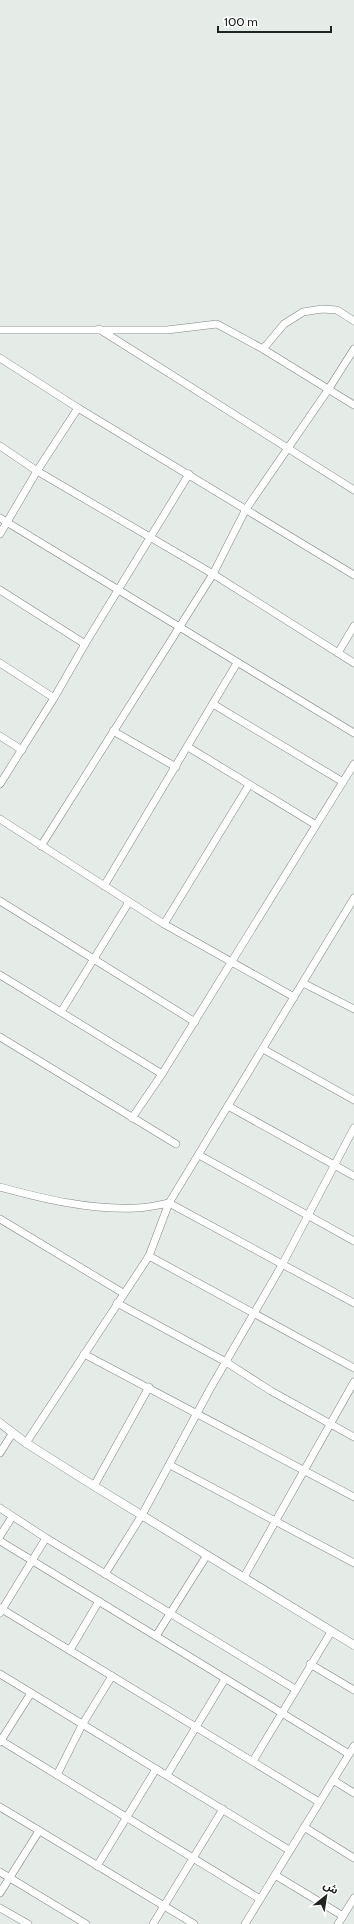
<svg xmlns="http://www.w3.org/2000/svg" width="354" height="1924" viewBox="0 0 354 1924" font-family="Cabin,'Noto Sans Arabic',sans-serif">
	<rect width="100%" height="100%" fill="#e5ebe7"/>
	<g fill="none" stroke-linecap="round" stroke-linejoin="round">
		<!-- minor casing -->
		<g stroke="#828783" stroke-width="8">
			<g id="minor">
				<path d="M99,329L354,490"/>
				<path d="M0,330H167L217,324L263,349L354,405"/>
				<path d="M263,349L284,324L303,312L322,309L337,310L354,321"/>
				<path d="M0,358L78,408L354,575"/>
				<path d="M0,446L37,471L213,574L354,663"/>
				<path d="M0,518L354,733"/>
				<path d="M0,534L37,471L78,408"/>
				<path d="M0,590L85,644"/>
				<path d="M338,653L354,626"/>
				<path d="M0,663L54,698"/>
				<path d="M213,704L343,782"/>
				<path d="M113,731L176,767"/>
				<path d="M0,736L22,750"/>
				<path d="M188,747L316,825"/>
				<path d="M0,784L54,698L85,644L189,474"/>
				<path d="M0,819L164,924L294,997"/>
				<path d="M41,846L213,574L246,509L328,390L354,349"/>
				<path d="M104,886L237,663"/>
				<path d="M0,901L195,1022"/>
				<path d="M164,924L249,785"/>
				<path d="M0,975L162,1074"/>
				<path d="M303,983L354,1009"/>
				<path d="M61,1012L129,902"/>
				<path d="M0,1037L176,1144"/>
				<path d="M263,1049L354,1100"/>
				<path d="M228,1106L354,1176"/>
				<path d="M132,1118L162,1074L354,764"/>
				<path d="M199,1155L354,1241"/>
				<path d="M0,1187C44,1199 90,1210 136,1208C147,1208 158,1205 169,1203L354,1303"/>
				<path d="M0,1219L123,1293"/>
				<path d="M149,1256L354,1368"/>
				<path d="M117,1303L226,1362L271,1391L354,1437"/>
				<path d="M84,1354L354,1497"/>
				<path d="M26,1443L149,1256L169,1203L354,898"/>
				<path d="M0,1453L12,1434"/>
				<path d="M170,1465L354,1563"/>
				<path d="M94,1486L149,1387"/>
				<path d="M0,1508L46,1538L295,1689"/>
				<path d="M0,1536L12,1517"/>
				<path d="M0,1541L349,1754"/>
				<path d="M105,1574L142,1515L210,1389L282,1265L354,1128"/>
				<path d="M244,1577L354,1382"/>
				<path d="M0,1608L319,1802"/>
				<path d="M0,1613L46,1538"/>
				<path d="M156,1636L207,1555"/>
				<path d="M70,1650L99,1601"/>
				<path d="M310,1664L354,1690"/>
				<path d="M0,1674L289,1850"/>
				<path d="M0,1740L260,1899"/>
				<path d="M0,1742L31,1693"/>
				<path d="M253,1761L331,1632"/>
				<path d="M57,1775L82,1725L112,1676"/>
				<path d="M167,1775L225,1679"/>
				<path d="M333,1780L354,1793"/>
				<path d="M0,1807L194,1924"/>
				<path d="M304,1827L354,1858"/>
				<path d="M97,1866L156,1769"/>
				<path d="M0,1872L86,1924"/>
				<path d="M275,1875L343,1916"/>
				<path d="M0,1893L39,1831"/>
				<path d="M0,1908L28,1924"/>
				<path d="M153,1924L223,1809"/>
				<path d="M245,1924L354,1746"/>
				<path d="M338,1924L354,1898"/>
			</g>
		</g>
		<!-- tertiary casing -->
		<g stroke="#828783" stroke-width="9">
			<path id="tertiary" d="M0,1423L26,1443L94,1486L354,1645"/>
		</g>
		<!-- minor -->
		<use href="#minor" stroke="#fff" stroke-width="7"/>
		<!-- tertiary -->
		<use href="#tertiary" stroke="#fff" stroke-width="8"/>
	</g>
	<!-- north arrow -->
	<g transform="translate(326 1896) rotate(30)" stroke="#ffffff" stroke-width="3" paint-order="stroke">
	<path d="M0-3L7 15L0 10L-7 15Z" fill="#222423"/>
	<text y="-6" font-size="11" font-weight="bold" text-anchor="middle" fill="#222423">ش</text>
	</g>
	<!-- scale -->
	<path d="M218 26v6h113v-6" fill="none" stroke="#222423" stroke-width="2"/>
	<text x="224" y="26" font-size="12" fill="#222423" stroke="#ffffff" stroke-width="3" paint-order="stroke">100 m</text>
</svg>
